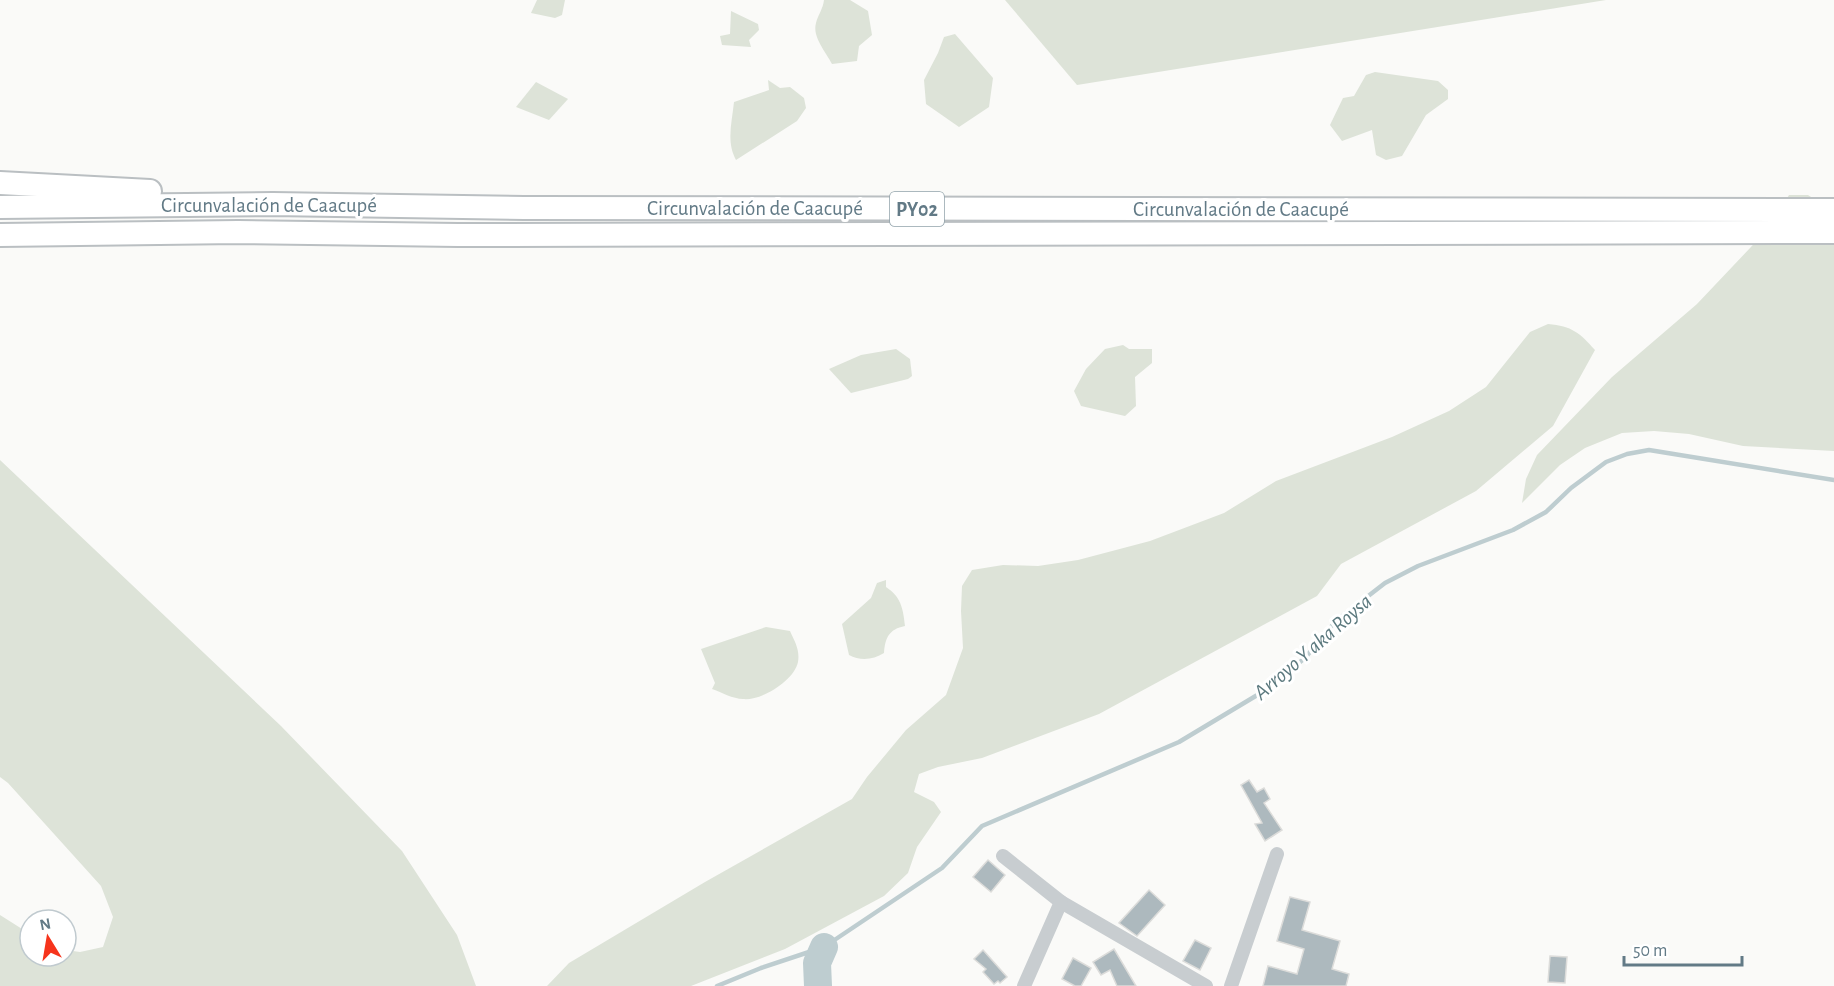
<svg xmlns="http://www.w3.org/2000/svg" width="1834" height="986" viewBox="0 0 1834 986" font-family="'Alegreya Sans',sans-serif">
	<rect width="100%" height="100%" fill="#fafaf8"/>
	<!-- green -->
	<g fill="#dde3d8">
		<path d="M537,0H565L562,15L555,18L531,13Z"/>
		<path d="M824,0H850L868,11L872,35L859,46L857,61L832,64C826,52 812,37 816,23C818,15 823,9 824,0Z"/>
		<path d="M1005,0H1606L1077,85Z"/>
		<path d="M731,11L758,24L759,30L749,40L751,47L722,45L720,36L730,34Z"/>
		<path d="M955,34L993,78L989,107L959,127L926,104L924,80L938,53L944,37Z"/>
		<path d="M1375,72L1438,81L1448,90V99L1426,115L1402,156L1386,160L1376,155L1372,130L1342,141L1330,125L1343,98L1354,96L1366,75Z"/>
		<path d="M768,80L780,88L790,87L804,98L806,108L797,121L736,160C726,142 732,122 734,102L769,90Z"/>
		<path d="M536,82L568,99L549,120L516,107Z"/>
		<path d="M1789,195H1808L1819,202L1834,241V451L1743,446L1689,434L1654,431L1622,433L1585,448L1560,465L1522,503L1526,479L1537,455L1612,377L1697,304L1768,229Z"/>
		<path d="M1548,324C1572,326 1580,333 1595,350L1553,426L1476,491L1341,564L1317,596L1099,714L982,758L938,767L919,774L914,792L934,802L941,812L917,847L908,873L884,896L785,949L691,986H547L569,963L705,882L852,799L867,777L906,730L946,695L963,648L961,611L962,586L972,570L1003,565L1038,566L1078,560L1150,541L1224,513L1276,481L1392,437L1449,411L1486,387L1530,332Z"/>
		<path d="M1123,345L1129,349H1152V363L1135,377L1136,406L1125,416L1081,406L1074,391L1086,369L1105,349Z"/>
		<path d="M896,349L910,359L912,376L908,379L851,393L829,369L861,355Z"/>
		<path d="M0,460L281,726L402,851L457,935L476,986H0V915L30,934V956H66V950L80,952L103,947L113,917L101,886L8,783L0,777Z"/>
		<path d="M886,580V587C901,597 903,608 905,626C889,629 885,638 884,653C873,660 860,661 849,655L842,624L871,598L877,583Z"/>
		<path d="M766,627L790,631C795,642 800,650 798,662C794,681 761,701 743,699C733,699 721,692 712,689L715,683L701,649Z"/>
	</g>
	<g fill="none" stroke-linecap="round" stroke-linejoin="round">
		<!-- stream -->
		<path stroke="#becdd0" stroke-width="4.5" d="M717,986L761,968L824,947L942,868L982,826L1179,742L1264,691L1305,658L1336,621L1385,583L1418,566L1513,530L1546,512L1571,488L1606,462L1627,454L1649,450L1834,480"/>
		<!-- river -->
		<path stroke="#becdd0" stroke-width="28" d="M818,986L817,963L824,947"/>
	</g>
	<!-- building -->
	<g fill="#adb9be" stroke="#dcdcda" stroke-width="1.5">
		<path d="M1249,780L1257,792L1264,788L1270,799L1264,803L1282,830L1265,841L1255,824L1262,823L1241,785Z"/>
		<path d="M988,860L1005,875L991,892L973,877Z"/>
		<path d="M1149,890L1165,905L1137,936L1119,923Z"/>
		<path d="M1290,897L1310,902L1302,930L1340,941L1332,969L1349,974L1346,986H1263L1268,966L1297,974L1304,949L1277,941Z"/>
		<path d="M1195,940L1211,948L1200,970L1183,961Z"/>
		<path d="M1114,949L1136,986H1117L1110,970L1101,975L1093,962Z"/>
		<path d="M983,950L1007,977L1000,983L998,981L994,984L983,972L986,969L974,959Z"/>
		<path d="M1550,956L1567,957L1565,983L1548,982Z"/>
		<path d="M1073,958L1091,968L1081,986H1075L1062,979Z"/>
	</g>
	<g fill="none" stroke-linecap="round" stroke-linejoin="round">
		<!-- trunk casing -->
		<g stroke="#babfc2" stroke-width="26">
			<g id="trunk">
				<path d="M0,183L150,191"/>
				<path d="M0,207L273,204L524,208L1834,210"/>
				<path d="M0,235L238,232L458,235L1834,232"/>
			</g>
		</g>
		<!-- minor -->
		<g stroke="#c8cdd0" stroke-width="14">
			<path d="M1003,856L1061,902L1206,986"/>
			<path d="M1024,986L1061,902"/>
			<path d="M1231,986L1277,854"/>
		</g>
		<!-- trunk -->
		<use href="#trunk" stroke="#fff" stroke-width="22"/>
	</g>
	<g text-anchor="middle" stroke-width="6" stroke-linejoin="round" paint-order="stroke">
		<!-- shield labels -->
		<rect fill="#fff" stroke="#91a2aa" stroke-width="1.5" x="890" y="192" width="54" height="34" rx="4.5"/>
		<g font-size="20" font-weight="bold" fill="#627a86">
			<text x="917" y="216">PY02</text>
		</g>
		<!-- street labels -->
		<g font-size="21" fill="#627a86" stroke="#fff">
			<text x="269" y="212">Circunvalación de Caacupé</text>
			<text x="755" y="215">Circunvalación de Caacupé</text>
			<text x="1241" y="216">Circunvalación de Caacupé</text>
		</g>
		<!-- water labels -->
		<g font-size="22" font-style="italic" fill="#5d7a7f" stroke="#fff">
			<text transform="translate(1312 646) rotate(-41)" y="8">Arroyo Y aka Roysa</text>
		</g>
	</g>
	<!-- north arrow -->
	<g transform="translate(48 938) rotate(349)"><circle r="28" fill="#ffffff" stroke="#c0cacf" stroke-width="1.5"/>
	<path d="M0-4.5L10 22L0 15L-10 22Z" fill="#f6341c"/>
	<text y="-9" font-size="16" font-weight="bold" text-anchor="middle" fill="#627a86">N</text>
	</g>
	<!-- scale -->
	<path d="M1624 956v9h118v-9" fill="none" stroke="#627a86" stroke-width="3"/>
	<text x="1633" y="956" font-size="18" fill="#627a86" stroke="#ffffff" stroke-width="4.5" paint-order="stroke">50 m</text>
</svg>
